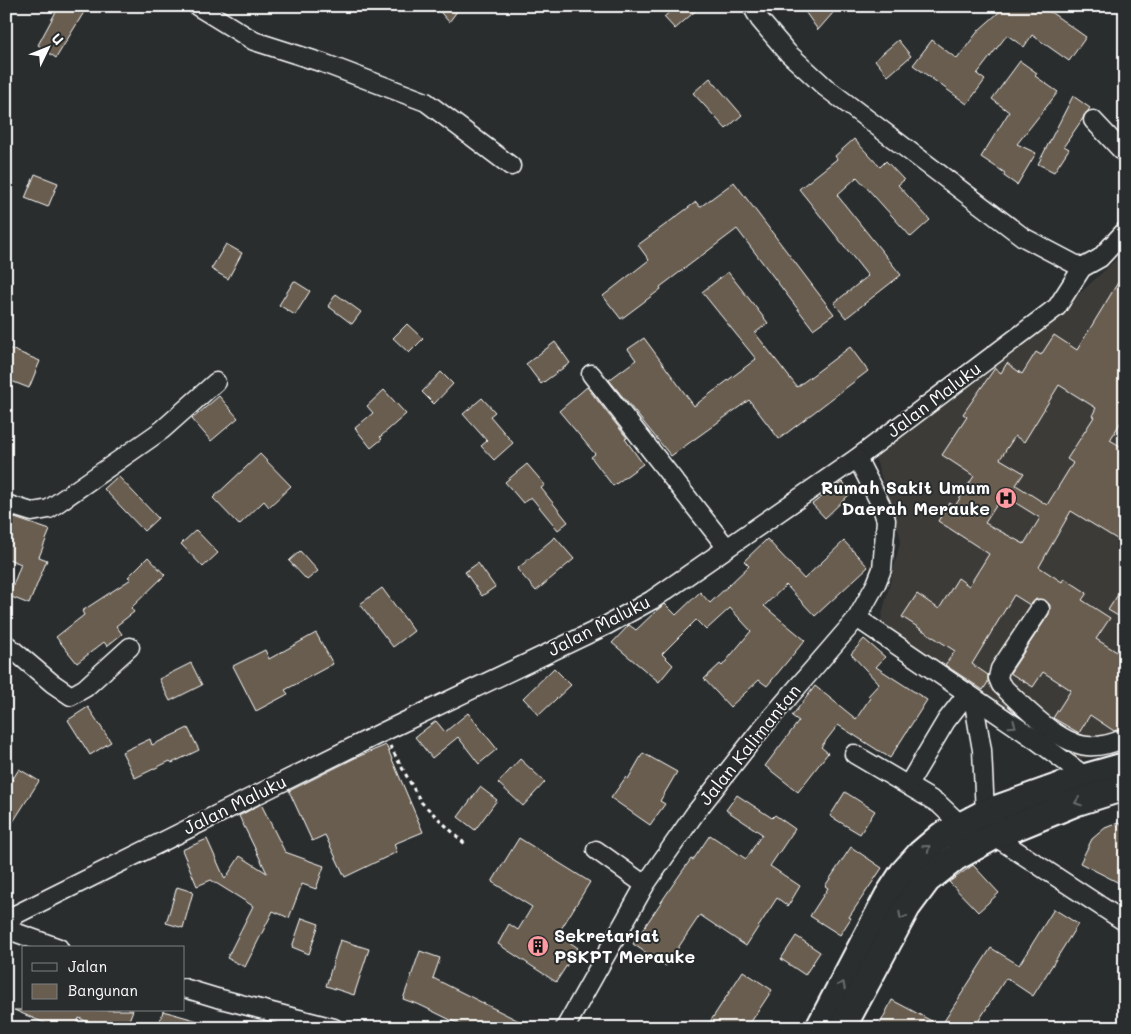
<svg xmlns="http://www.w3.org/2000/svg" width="1131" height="1034" viewBox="0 0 1131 1034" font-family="Mali,sans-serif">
	<rect width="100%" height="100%" fill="#2a2d2e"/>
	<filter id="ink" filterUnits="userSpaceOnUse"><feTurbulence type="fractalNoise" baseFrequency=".02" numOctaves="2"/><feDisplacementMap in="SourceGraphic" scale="10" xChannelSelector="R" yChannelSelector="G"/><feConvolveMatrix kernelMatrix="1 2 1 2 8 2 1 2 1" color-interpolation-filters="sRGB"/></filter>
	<g filter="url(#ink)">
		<!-- built -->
		<path fill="#3d3b38" d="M1125,251V749L1079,759L880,623L901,539L875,457L1042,329Z"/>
		<!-- building -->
		<g fill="#685d4f" stroke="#fff" fill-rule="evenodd">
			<path d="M59,6H72L84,12L56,58L38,45Z"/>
			<path d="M435,6H461L449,22Z"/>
			<path d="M676,6H701L675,29L664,17Z"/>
			<path d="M801,6H839L818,30Z"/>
			<path d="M1006,6H1042L1086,37L1069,61L1032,35L1024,47L1007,35L977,74L985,80L967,104L913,65L932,40L957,59L979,30Z"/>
			<path d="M898,40L911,56L888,76L875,60Z"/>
			<path d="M1020,61L1037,73L1035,76L1058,92L1017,144L1036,153L1017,185L1004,176L1005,173L981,157L1009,112L992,99Z"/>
			<path d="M710,78L742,115L726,129L693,93Z"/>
			<path d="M1073,96L1090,108L1064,146L1069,149L1054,172L1038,164Z"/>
			<path d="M854,139L880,167L886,161L904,180L898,185L930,220L911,237L857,177L837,195L901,275L846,318L834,303L868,276L799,189L837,159L835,156Z"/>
			<path d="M35,174L58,183L48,207L25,198Z"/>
			<path d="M734,182L834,314L813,329L737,229L660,287L661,289L621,319L603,296L649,260L638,245L696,202L700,207Z"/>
			<path d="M226,244L242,253L228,279L211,269Z"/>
			<path d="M1125,271V415L1110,440L1125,449V544L1071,511L1039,567L1062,582L1064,578L1087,593L1082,600L1110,618L1096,639L1125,657V725L1123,728L1114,731L1090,715L1079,733L1053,718L1071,690L1043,672L1033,687L1010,673L1049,614L1050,605L1045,600L1036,599L1030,605L1014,595L972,664L988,675V682L983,690L945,665L955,651L902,617L917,594L939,609L958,578L969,586L989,554L938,521L949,503L955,506L974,476L942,455L967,417L963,414L995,368L1001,373L1007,363L1022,374L1036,352L1041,355L1054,335L1077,350ZM1059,385L1096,408L1092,416L1094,417L1067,459L1073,463L1047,505L1016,485L1024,473L1000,459L1015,436L1024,442ZM1003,495L1040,518L1024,544L985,523Z"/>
			<path d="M728,272L768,323L755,333L797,387L850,347L868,371L779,439L749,400L671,456L609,380L636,360L628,349L644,338L694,406L756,359L702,292Z"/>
			<path d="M294,281L310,291L295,315L279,305Z"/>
			<path d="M336,294L361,312L352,324L328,306Z"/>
			<path d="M407,324L423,339L409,353L393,338Z"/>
			<path d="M555,342L570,363L541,384L526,364Z"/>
			<path d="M6,347L40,361L29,388L6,379Z"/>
			<path d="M441,372L453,384L434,404L422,392Z"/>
			<path d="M587,387L627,438L625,439L643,464L613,486L591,457L595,454L559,411Z"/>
			<path d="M384,390L406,414L380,437L382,439L371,448L355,428L373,413L367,406Z"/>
			<path d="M219,396L238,418L211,441L192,419Z"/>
			<path d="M482,398L495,412L490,416L513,443L494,460L481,446L487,441L463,414Z"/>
			<path d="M260,454L291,486L269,507L264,501L239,525L213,498Z"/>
			<path d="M527,464L545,485L541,488L568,522L558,530L531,497L523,503L505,482Z"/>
			<path d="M118,476L158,518L144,531L104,489Z"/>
			<path d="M842,482L852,492L825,518L812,504Z"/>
			<path d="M6,515L50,530L39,557L47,560L29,604L9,596L21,564L6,558Z"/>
			<path d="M196,530L218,553L203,567L181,544Z"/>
			<path d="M555,537L574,559L536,591L517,569Z"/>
			<path d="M767,539L804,579L844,541L868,567L815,616L786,585L764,606L805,640L767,686L759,680L730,707L704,679L720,664L722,666L751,631L730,608L706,630L696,620L662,654L673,665L659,682L612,643L629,625L636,630L657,610L665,604L676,615L700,592L710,603L749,566L744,561Z"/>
			<path d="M300,551L318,571L307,580L289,561Z"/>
			<path d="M148,557L165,575L131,608L134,612L116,626L122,634L107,646L104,642L77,663L56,637L84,615L82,611L131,579L128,577Z"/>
			<path d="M478,563L495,587L482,596L465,572Z"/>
			<path d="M1125,584V620L1108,610Z"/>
			<path d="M382,588L414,631L393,647L360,604Z"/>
			<path d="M316,633L333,664L285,690L288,694L256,711L233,666L265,650L269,659Z"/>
			<path d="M864,639L885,657L876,667L927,700L890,758L838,725L821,747L828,753L798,792L765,766L799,721L792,716L815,686L856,719L870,698L868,696L879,684L851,654Z"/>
			<path d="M191,663L202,685L170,701L159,679Z"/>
			<path d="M554,668L571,685L539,715L523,698Z"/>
			<path d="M88,707L111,742L90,755L68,720Z"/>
			<path d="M468,713L497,749L479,764L458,737L432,758L415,737L436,721L445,732Z"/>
			<path d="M188,728L199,750L172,763L170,761L135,778L122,752L150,739L152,745Z"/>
			<path d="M386,745L423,832L394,844L397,852L345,877L325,835L312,841L289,791L355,758Z"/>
			<path d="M643,753L677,772L660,801L665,804L650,825L611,798L626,777L628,779Z"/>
			<path d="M520,759L545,782L523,806L498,783Z"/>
			<path d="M19,769L39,781L6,833V790Z"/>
			<path d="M480,787L497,800L475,830L458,817Z"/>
			<path d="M845,792L875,811L860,834L830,816Z"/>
			<path d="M737,795L772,818L775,815L795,829L770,866L800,886L788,906L777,898L746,946L700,915L666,966L633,944L674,883L691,859L693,860L710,835L746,859L762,834L726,810Z"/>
			<path d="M261,804L285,852L324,866L316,889L302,884L289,918L273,911L245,967L227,958L253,906L211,880L197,886L182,850L207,839L225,879L240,856L267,873L239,816Z"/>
			<path d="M1118,823L1125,826V886L1080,863L1092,839L1105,828Z"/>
			<path d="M519,838L590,882L558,934L578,948L556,982L498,944L509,924L518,930L532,907L492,882Z"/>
			<path d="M851,847L882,868L849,917L851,918L840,935L810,916L828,888L825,886Z"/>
			<path d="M973,865L999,893L978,912L949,882Z"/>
			<path d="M177,887L193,892L183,928L166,923Z"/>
			<path d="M1054,909L1078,924L1033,996L1006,978L974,1028H878L892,1000L941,1026L991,948L1019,965Z"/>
			<path d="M302,918L319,924L309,954L292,947Z"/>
			<path d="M796,936L820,952L805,975L781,959Z"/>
			<path d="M340,940L369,949L354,995L326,986Z"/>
			<path d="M420,951L440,958L433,978L533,1028H467L422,1006L403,999Z"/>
			<path d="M743,971L772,990L747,1028H706Z"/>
			<path d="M14,1010H133L126,1028H102L79,1018L75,1028H56Z"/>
			<path d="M163,1011L209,1024V1028H158Z"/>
		</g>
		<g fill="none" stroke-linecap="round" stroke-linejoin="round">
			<!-- minor casing -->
			<g stroke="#fff" stroke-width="21">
				<g id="minor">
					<path d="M197,6L254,41L323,63L426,102L511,166"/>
					<path d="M752,6L760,20L788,53L825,87L1023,237L1082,268"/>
					<path d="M1093,120L1125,154"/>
					<path d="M591,374L727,548"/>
					<path d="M6,504L32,512L49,509L162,430L216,382"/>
					<path d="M1040,609L1000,669L998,678L1001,685C1022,705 1057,743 1087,746C1099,747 1114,743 1125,738"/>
					<path d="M857,618L1036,740L1086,777"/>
					<path d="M6,644L52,683L71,696L85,688L130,647"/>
					<path d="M973,698L982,750L985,813"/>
					<path d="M854,754L939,804L961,825"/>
					<path d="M908,785L946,721L967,694"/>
					<path d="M994,836L1125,922"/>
					<path d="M596,850L645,885"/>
					<path d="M6,923L17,914L383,732L607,625L652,600L857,458L1057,307L1082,268L1100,258L1125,231"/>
					<path d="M6,929L59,948"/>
					<path d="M184,988L217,998L334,1028"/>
					<path d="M565,1028L645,885L696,812L762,728L857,618L876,584L882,569L886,520L881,505L857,458"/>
				</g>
			</g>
			<!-- highway casing -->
			<g stroke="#fff" stroke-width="30">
				<g id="highway">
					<path d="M819,1028L888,896L903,873L920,854L941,836L985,813L1086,777L1125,766"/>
					<path d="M842,1028L907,907L927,880L956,857L994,836L1077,802L1125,787"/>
				</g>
			</g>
			<!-- path -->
			<path stroke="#fff" stroke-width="3" stroke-dasharray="4 4" stroke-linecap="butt" d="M390,746L421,802L466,845"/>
			<!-- minor -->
			<use href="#minor" stroke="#2a2d2e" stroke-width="18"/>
			<!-- highway -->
			<use href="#highway" stroke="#2a2d2e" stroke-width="26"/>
		</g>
		<!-- one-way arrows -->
		<defs><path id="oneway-chevron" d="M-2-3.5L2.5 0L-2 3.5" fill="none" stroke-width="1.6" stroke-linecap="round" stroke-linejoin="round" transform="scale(1.25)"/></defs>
		<g stroke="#6a6c6d">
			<use href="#oneway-chevron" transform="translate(1013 725) rotate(34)"/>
			<use href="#oneway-chevron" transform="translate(1078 802) rotate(161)"/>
			<use href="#oneway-chevron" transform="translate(927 848) rotate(-39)"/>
			<use href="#oneway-chevron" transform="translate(902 916) rotate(118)"/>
			<use href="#oneway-chevron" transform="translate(842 985) rotate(-62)"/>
		</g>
	</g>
	<!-- icons -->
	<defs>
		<g id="hospital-disc" transform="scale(1.125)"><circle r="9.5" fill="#ff9aa2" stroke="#2a2d2e"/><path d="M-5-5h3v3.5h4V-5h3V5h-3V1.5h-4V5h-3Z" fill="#111"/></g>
		<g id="building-disc" transform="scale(1.125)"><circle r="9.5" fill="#ff9aa2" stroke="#2a2d2e"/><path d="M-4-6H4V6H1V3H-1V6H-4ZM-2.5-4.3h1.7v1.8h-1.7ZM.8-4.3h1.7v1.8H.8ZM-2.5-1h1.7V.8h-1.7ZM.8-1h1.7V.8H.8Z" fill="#111"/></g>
	</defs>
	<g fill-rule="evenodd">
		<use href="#hospital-disc" x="1006" y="498"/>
		<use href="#building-disc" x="538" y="946"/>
	</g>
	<g text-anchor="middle" stroke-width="4" stroke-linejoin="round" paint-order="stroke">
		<!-- street labels -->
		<g font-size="18" fill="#fff" stroke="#2a2d2e">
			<text transform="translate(934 400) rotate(-37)" y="6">Jalan Maluku</text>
			<text transform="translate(599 626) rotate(-27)" y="6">Jalan Maluku</text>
			<text transform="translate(750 745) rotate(-51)" y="6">Jalan Kalimantan</text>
			<text transform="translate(235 805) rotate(-26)" y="6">Jalan Maluku</text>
		</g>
		<!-- poi labels -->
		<g font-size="18" font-weight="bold" fill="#fff" stroke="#2a2d2e" text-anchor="end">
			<text x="990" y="494">Rumah Sakit Umum<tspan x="990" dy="21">Daerah Merauke</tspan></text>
			<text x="554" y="942" text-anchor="start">Sekretariat<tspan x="554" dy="21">PSKPT Merauke</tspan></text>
		</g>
	</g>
	<!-- margin -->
	<rect width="1131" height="1034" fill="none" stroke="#2a2d2e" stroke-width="25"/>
	<rect x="12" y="12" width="1106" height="1009" fill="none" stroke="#fff" stroke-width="2" filter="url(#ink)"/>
	<!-- legend -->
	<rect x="22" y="946" width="162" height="65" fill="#2a2d2e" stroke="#7f8182"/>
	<rect x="32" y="963" width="25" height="8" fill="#2a2d2e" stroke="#7f8182"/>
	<text x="68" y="972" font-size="15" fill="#ffffff">Jalan</text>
	<rect x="32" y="984" width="25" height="15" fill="#685d4f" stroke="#7f8182"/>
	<text x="68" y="996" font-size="15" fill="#ffffff">Bangunan</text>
	<!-- north arrow -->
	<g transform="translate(48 48) rotate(47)" stroke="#2a2d2e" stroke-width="4" paint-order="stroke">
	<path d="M0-4L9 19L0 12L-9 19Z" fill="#ffffff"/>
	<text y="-8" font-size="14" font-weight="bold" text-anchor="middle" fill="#ffffff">U</text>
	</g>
</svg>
